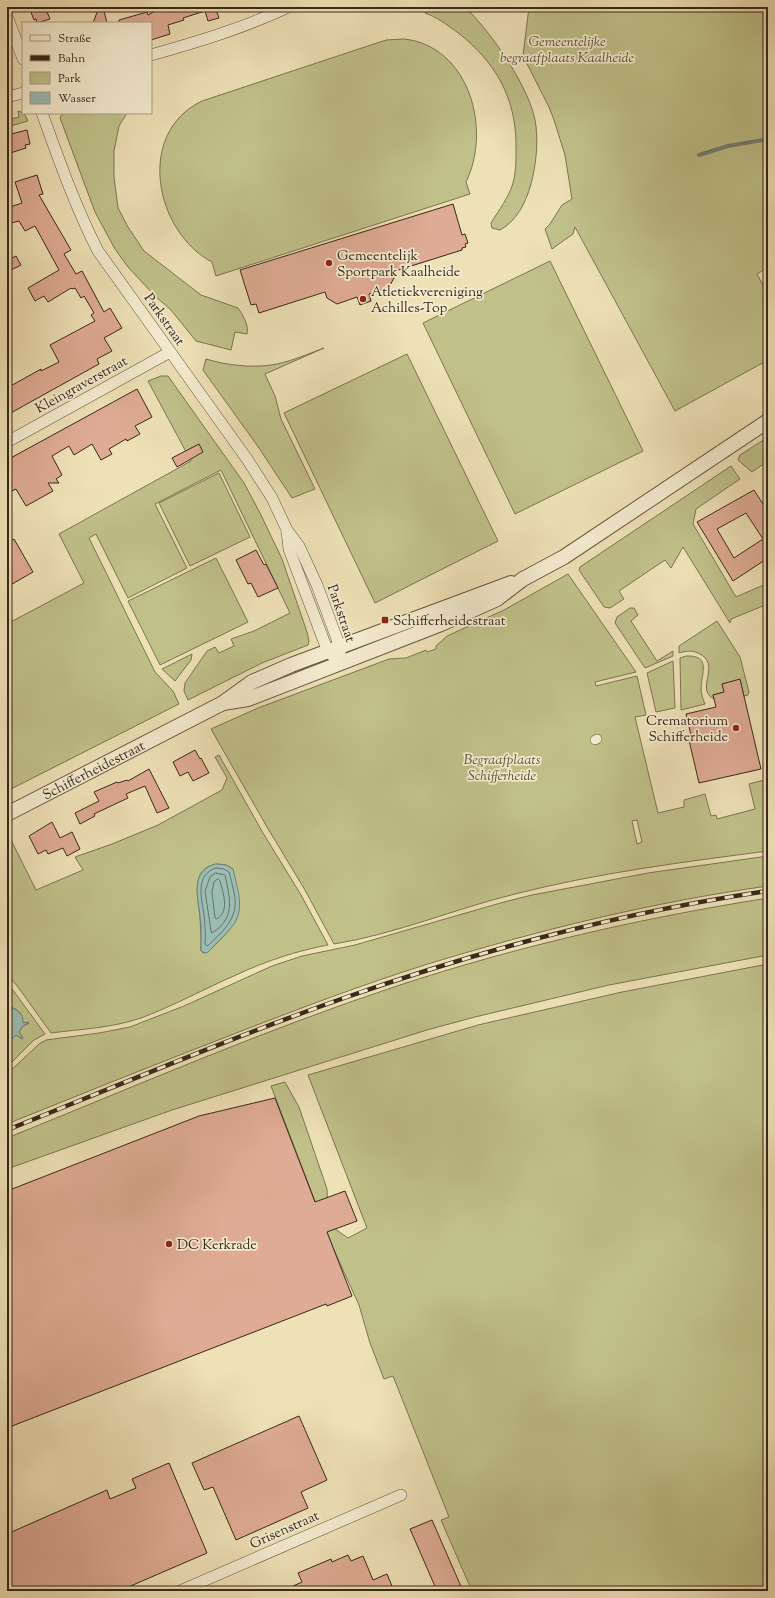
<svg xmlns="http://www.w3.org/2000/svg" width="775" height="1598" viewBox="0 0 775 1598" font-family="'Sorts Mill Goudy',serif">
	<rect width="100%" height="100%" fill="#efe1b6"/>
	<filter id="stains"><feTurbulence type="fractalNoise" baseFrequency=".005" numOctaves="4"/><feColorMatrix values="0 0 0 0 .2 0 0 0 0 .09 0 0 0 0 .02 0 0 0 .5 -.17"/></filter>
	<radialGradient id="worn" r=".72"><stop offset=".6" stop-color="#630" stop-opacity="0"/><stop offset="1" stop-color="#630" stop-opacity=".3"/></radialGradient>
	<!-- green -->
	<g fill="#c0c189" stroke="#7c7452" fill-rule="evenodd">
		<path d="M429,7H465C491,32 532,90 536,126C538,145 536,165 531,184C526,202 517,221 500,230L492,228L491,223C499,210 509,197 513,183C516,172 516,161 516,149C517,99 496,62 457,32C447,25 437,17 425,13Z"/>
		<path d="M529,7H768V267L757,274L768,295V360L675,411L575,227L573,234L552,249L545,229L550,224L562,205L572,199L565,155L554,120L549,107L523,56Z"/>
		<path d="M404,39C469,46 492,129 466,182L470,194L216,276L212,262C155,232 135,133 202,101L386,40Z"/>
		<path d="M7,106L11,119L19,117L18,111L24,113L28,121L7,127Z"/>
		<path d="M62,113H127L119,126L114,151V177L118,208L128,227L144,251L201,295L238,308C243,315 249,325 247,334L235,332L231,350L196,341L171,310L154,295L128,267L115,249L95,212L60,118Z"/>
		<path d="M550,261L643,451L515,514L423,323Z"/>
		<path d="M324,348L265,374L275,396L281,419L315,489L292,498L259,448L203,370L206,359C226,365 250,368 271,365C287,363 308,354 324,348Z"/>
		<path d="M407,354L498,541L375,603L284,413Z"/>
		<path d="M161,376H168L244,483L260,513L282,559L307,632L309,641L308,645L262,663L188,700L184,691L185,683L207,651L215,647L219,653L234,646L231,639L254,631L290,613L221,470L155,504L187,568L128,598L96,534L89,538L155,672L173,691L179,704L7,791V624L84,583L59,534L191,461L148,381Z"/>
		<path d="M768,437V461L752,472L738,460L740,455Z"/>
		<path d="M731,466L740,479L696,509L693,524L736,597L768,583V604L731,619L730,623L683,547L671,568L665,560L619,591L624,599L610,608L604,607L579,570L580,567Z"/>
		<path d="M219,473L250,537L190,566L159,503Z"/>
		<path d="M216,558L248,622L160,665L128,601Z"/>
		<path d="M568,574L636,672L595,682L596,686L637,676L646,715L635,717L658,813L684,807V800L705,794L711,816L716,815L717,819L755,809L749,784L768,779V786L764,792L768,816V851C683,862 597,873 515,894C454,909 396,934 334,944L305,890L267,827L211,729L258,708L389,659L406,658L426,650L427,652L436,649V646L447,636L504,610ZM637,820L642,842L637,844L632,821Z"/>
		<path d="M630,608H634L638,615L631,621L657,661L673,651V656L645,668L615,623L617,617Z"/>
		<path d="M717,621L740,657L749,692L748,695L744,696L740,680L722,684H723L725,692L713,695L714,699C694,689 723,664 698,653C692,650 686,651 679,653V646Z"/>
		<path d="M192,654L191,660L175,681L162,669Z"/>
		<path d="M686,656C712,655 701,674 701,689C701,694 703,699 705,704L681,710L680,658Z"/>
		<path d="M673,661L675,708L656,712L647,673Z"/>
		<path d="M219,755L263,833L301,895L328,945C296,951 266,961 236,975C204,989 173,1006 141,1018C112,1028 81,1029 51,1033L18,987L7,974V832L36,890L83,870L75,857L112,844L158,825L222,790L227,778L215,757ZM218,864L226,865L233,869L239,905C237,926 222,938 208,952L203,953L201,951C201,940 201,930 200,919C199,900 188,867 218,864Z"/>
		<path d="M768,856V886C653,902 539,930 428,964C364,984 301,1008 239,1032C161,1062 84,1093 7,1124V1074L39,1044L46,1040L99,1033L130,1027L184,1006L272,966L302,956L355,945L504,902L532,895L648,873Z"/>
		<path d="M768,898V955L609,985L475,1017L427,1030L172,1110L7,1169V1138C136,1086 264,1030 397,986C518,946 642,918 768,898Z"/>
		<path d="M768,964V1591H472L441,1520L449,1517L393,1376L384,1379L370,1343L359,1305L333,1248L271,1086L285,1082L299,1107L327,1189L328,1212L331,1226L348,1238L367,1228L308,1075L478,1025L622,992Z"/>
		<path d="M7,982L45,1034L34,1040L7,1067V1041L11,1040L16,1035L22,1039L23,1038L19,1032L22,1027L29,1023H23C22,1012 18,1009 7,1006Z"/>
	</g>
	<!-- water -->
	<g fill="#9abcb3" stroke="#738076">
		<path d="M215,864L226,865L233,869C237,887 245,908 234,924C227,934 216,943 208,952L205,953L201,951C201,939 202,927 200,916C198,896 190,872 215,864Z"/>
		<path d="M7,1006C16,1009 24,1013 23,1023L29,1022L22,1027L19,1032L23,1039H22L16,1035L11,1040L7,1041Z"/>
	</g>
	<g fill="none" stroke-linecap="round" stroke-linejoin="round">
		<!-- shore -->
		<g stroke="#697267" stroke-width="1">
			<path d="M216,868L224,869L229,872C236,899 241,911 221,933C216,937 212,943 207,946L205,944C206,935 205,925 204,915C202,899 194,875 216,868Z"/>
			<path d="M216,873L225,875C230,899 236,918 212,933L211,931L205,891L210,877Z"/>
			<path d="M218,879L220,881C223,893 230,911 217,919L215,918L212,892L214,882Z"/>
		</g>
		<!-- stream -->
		<path stroke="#738076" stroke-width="4" d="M699,155L728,146L768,139"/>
	</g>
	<!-- building -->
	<g fill="#dfab94" stroke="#38271b" fill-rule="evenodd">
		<path d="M29,7H45L50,19L37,23L36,19L34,20Z"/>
		<path d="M99,7H103L107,23H93Z"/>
		<path d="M162,7H215L219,18L208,21L205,11L183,18L184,20L168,25L170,34L151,40V23H119V20L147,12L148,15Z"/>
		<path d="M27,130L30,144L25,145L26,148L7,154V135Z"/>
		<path d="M37,175L43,194L39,195L71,250L64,254L76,274L82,271L104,312L110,308L122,328L104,338L112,351L97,359L99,364L7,415V388L41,369V371L59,362L50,345L95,321L91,315L94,313L84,296L81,298L75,288L72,289L71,288L48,302L44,296L35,301L28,288L59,270L35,226L25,231L19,221L7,224V208L22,203L15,182Z"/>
		<path d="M453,204L462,235L465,234L468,243L465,244L466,247L462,248V250L392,272L394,278L389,287L369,294L371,301L360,305L357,297L337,304L327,298L325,292L259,313L256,304L251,305L240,270Z"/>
		<path d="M16,256L21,265L7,272V261Z"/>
		<path d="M137,389L152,417L135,426L140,434L127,441L126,439L109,449L112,454L101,460L92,444L74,455L69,446L52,456L62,475L56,479L59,483H48L53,491L26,506L16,489L10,492L7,486V460Z"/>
		<path d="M199,444L203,452L177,467L172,458Z"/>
		<path d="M754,490L768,512V558L733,581L697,522ZM746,513L763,539L734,558L717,529Z"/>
		<path d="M14,539L33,572L7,587V543Z"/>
		<path d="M256,550L264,565L266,564L278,588L258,597L251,583L248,584L236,560Z"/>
		<path d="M740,679L761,769L699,783L688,736L691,735L686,714L716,707L713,695L724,692L722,684Z"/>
		<path d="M195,750L200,759L201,758L209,773L193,781L188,772L180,776L173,762Z"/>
		<path d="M149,769L169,808L157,813L145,786L126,794L128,798L94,814L95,816L80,824L75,813L99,801L94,792L117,782L118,783L127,780L128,781Z"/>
		<path d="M52,822L60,838L72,832L80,849L67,856L63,848L48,854L46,850L38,854L29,836Z"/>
		<path d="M275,1098L315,1202L345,1191L357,1221L327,1232L352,1296L327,1306L326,1304L7,1428V1191L199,1116Z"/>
		<path d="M299,1416L327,1480L301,1492L308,1508L236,1540L213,1487L204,1490L192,1463Z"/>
		<path d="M169,1463L207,1553L119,1591H7V1534L107,1490L110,1499L136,1488L132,1479Z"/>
		<path d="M432,1520L463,1591H437L410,1529Z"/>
		<path d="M348,1555L351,1561L363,1556L373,1580L387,1574L392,1586L380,1591H282L302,1582L298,1573L331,1559L332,1562Z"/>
	</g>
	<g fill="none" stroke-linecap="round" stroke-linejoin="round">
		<!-- pedestrian casing -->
		<g stroke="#665642" stroke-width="10">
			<path id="pedestrian" d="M595,740L597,739"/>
		</g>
		<!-- minor casing -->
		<g stroke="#665642" stroke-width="12">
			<g id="minor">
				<path d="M7,16L23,59"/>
				<path d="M151,55C197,42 244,28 288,7"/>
				<path d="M7,97L23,93"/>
				<path d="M42,113C59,160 75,206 98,251L247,459L272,498L287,530L299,546L317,585L340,647V664"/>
				<path d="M7,442L170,352"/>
				<path d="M287,531L289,549L325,644L328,651L333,656"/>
				<path d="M180,1591L401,1495"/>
			</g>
		</g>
		<!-- tertiary casing -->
		<g stroke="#665642" stroke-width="16">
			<g id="tertiary">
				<path d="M223,703L248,699L441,624L497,599L523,579L564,557L768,421"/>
				<path id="s1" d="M7,814L223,703L252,682L291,665L511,583"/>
			</g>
		</g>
		<!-- pedestrian -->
		<use href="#pedestrian" stroke="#f5ecd0" stroke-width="9"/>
		<!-- minor -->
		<use href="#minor" stroke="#f5ecd0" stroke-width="11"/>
		<!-- tertiary -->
		<use href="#tertiary" stroke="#f5ecd0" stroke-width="14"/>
		<!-- rail casing -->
		<g stroke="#38271b" stroke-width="4.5">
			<path id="rail" d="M7,1130C119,1085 230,1038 344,998C481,950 624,912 768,891"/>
		</g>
		<!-- rail -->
		<use href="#rail" stroke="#f5ecd0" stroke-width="3" stroke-dasharray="9" stroke-linecap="butt"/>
	</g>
	<!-- markers -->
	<g fill="#8f2418" stroke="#f5ecd0" stroke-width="1.5">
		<circle cx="329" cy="263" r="4"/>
		<circle cx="363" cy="299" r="4"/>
		<rect x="381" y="616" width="8" height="8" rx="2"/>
		<circle cx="736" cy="728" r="4"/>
		<circle cx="169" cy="1244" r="4"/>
	</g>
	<g text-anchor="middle" stroke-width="3.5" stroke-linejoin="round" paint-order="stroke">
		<!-- park labels -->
		<g font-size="14" font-style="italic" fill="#5a4e36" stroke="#f5ecd0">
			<text x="567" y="46">Gemeentelijke<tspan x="567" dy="16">begraafplaats Kaalheide</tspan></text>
			<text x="502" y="764">Begraafplaats<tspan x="502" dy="16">Schifferheide</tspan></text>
		</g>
		<!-- poi labels -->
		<g font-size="14" fill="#38271b" stroke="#f5ecd0" text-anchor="start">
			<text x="337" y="260">Gemeentelijk<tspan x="337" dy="16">Sportpark Kaalheide</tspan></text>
			<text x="371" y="296">Atletiekvereniging<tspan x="371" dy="16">Achilles-Top</tspan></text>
			<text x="393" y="625">Schifferheidestraat</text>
			<text x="728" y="725" text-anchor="end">Crematorium<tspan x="728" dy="16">Schifferheide</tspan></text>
			<text x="177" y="1249">DC Kerkrade</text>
		</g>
		<!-- street labels -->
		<g font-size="14" fill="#38271b" stroke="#f5ecd0">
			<text transform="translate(165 319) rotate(55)" y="5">Parkstraat</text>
			<text transform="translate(81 384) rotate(-29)" y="5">Kleingraverstraat</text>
			<text transform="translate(342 613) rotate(71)" y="5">Parkstraat</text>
			<text dy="5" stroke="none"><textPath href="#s1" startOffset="97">Schifferheidestraat</textPath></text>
			<text transform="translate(284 1529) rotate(-24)" y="5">Grisenstraat</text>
		</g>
	</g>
	<!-- margin -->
	<rect width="775" height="1598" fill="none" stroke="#efe1b6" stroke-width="24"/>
	<rect x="8" y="8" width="759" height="1582" fill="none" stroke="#38271b" stroke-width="2"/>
	<rect x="12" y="12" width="751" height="1574" fill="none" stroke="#38271b"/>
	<!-- legend -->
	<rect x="22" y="22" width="130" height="92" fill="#f5ecd0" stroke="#a99d88"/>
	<rect x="30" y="35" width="20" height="6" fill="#f5ecd0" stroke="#a99d88"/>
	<text x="58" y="42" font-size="12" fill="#38271b">Straße</text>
	<rect x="30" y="55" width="20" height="6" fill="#38271b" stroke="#a99d88"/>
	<text x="58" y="62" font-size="12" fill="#38271b">Bahn</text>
	<rect x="30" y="72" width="20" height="12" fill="#c0c189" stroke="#a99d88"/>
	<text x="58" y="82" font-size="12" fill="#38271b">Park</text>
	<rect x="30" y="92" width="20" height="12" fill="#9abcb3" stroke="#a99d88"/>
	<text x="58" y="102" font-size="12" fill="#38271b">Wasser</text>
	<rect width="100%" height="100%" filter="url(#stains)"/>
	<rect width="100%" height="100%" fill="url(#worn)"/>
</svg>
